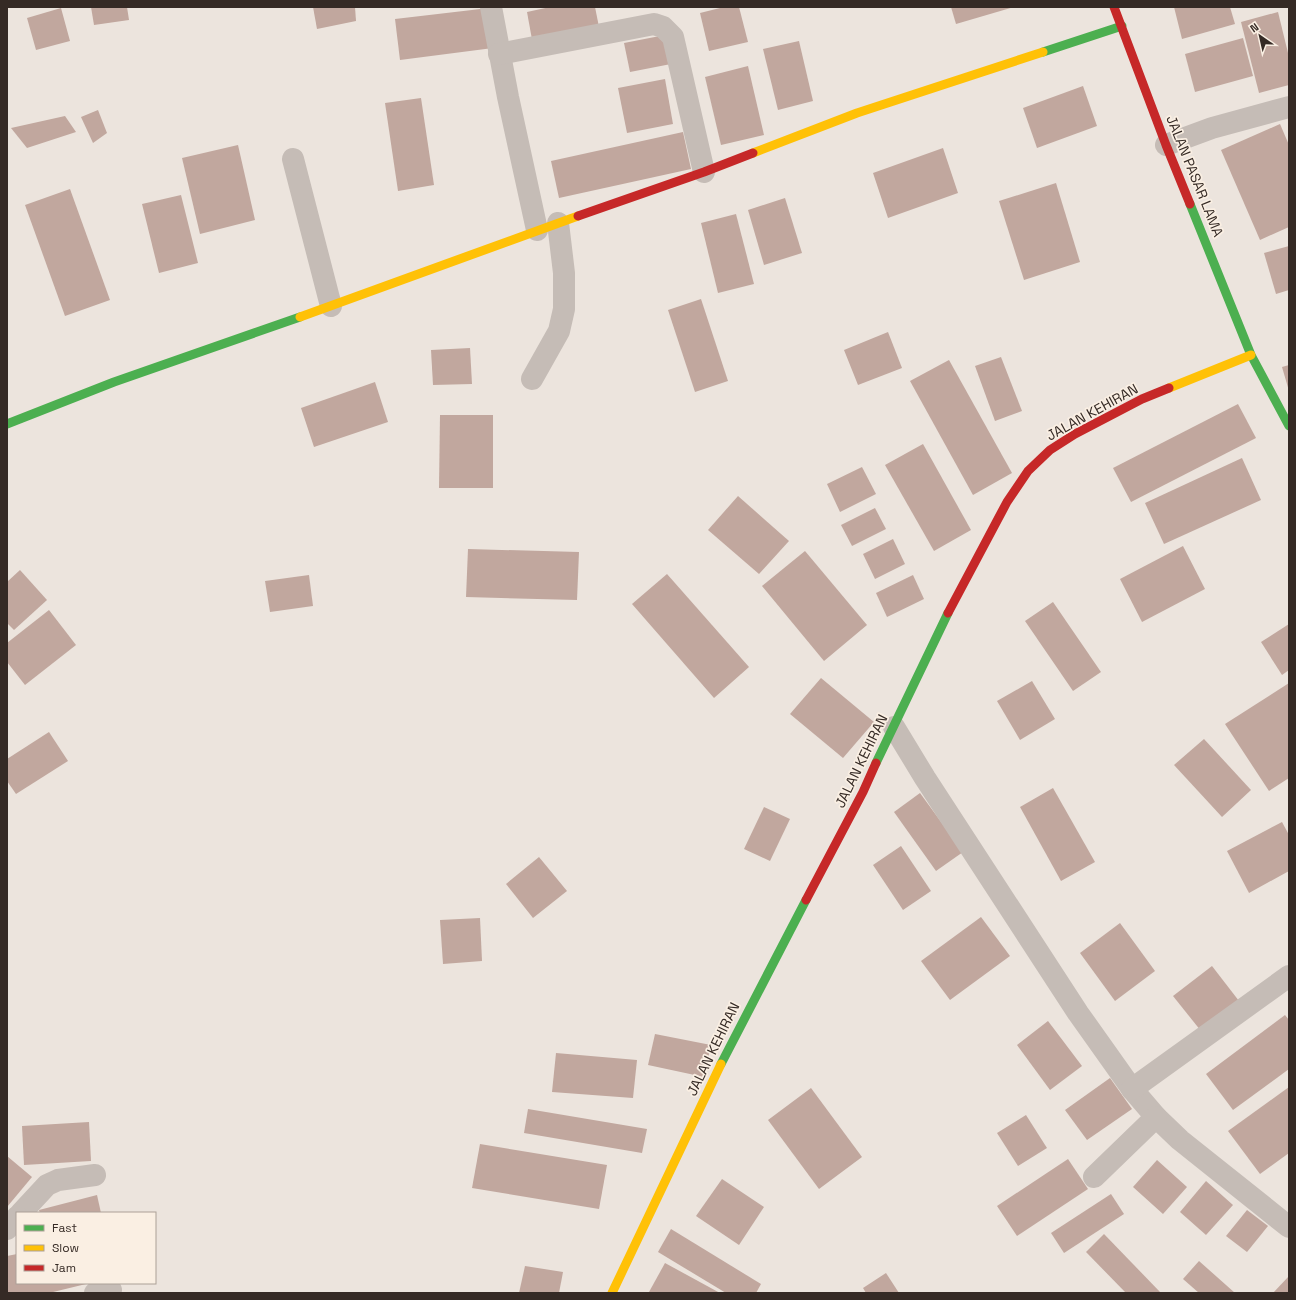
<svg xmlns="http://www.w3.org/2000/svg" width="1296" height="1300" viewBox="0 0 1296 1300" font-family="'Space Grotesk',sans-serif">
	<rect width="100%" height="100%" fill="#ece4dd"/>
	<!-- building -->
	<g fill="#c1a79e">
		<path d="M91,7H127L129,20L94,25Z"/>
		<path d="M313,7H355L356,21L317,29Z"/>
		<path d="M550,7H595L600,32L533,45L527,12Z"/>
		<path d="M724,7H739L748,42L709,51L700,13Z"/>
		<path d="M951,7H1014L956,24Z"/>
		<path d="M1174,7H1230L1235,24L1182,39Z"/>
		<path d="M61,8L70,41L36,50L27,18Z"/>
		<path d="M489,8L493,48L400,60L395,19Z"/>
		<path d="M1278,12L1289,57V85L1259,93L1241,22Z"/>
		<path d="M665,35L671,64L630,72L624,43Z"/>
		<path d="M1243,38L1253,76L1195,92L1185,54Z"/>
		<path d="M799,41L813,101L778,110L763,49Z"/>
		<path d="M748,66L764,135L721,145L705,77Z"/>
		<path d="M665,79L673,124L627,133L618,88Z"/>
		<path d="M1083,86L1097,126L1037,148L1023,108Z"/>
		<path d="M421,98L434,185L398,191L385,103Z"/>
		<path d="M98,110L107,133L93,143L81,117Z"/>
		<path d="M65,116L76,132L27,148L11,128Z"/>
		<path d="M1280,124L1289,145V227L1260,240L1221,150Z"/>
		<path d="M683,132L691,169L559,198L551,161Z"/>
		<path d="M238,145L255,220L200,234L182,158Z"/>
		<path d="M943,148L958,193L888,218L873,173Z"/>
		<path d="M1056,183L1080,262L1024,280L999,201Z"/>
		<path d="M70,189L110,300L65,316L25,205Z"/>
		<path d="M181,195L198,263L159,273L142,204Z"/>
		<path d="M785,198L802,253L764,265L748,210Z"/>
		<path d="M736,214L754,284L718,293L701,223Z"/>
		<path d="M1289,246V290L1276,294L1264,253Z"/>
		<path d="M701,299L728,381L695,392L668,310Z"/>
		<path d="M888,332L902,368L858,385L844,350Z"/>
		<path d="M470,348L472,384L433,385L431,350Z"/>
		<path d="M1001,357L1022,411L995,421L975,366Z"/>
		<path d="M949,360L1012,473L973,495L910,381Z"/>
		<path d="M1289,365V391L1282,367Z"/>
		<path d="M375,382L388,422L314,447L301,408Z"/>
		<path d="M1238,404L1256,438L1131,502L1113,468Z"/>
		<path d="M440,415H493V488H439Z"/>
		<path d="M923,444L971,530L934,551L885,465Z"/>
		<path d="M1242,458L1261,500L1164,544L1145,503Z"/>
		<path d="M862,467L876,494L840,512L827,484Z"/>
		<path d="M738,496L789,541L759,574L708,530Z"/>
		<path d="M875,508L886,529L852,546L841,525Z"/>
		<path d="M893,539L905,564L875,579L863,554Z"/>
		<path d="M1183,546L1205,589L1142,622L1120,579Z"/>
		<path d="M468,549L579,552L577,600L466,597Z"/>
		<path d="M805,551L867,625L824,661L762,586Z"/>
		<path d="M20,570L47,600L14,630L7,623V582Z"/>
		<path d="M667,574L749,667L714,698L632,604Z"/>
		<path d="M309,575L313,606L270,612L265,581Z"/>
		<path d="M913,575L924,599L887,617L876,593Z"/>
		<path d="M1053,602L1101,672L1073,691L1025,621Z"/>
		<path d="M49,610L76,645L25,685L7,662V643Z"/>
		<path d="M1289,624V670L1282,675L1261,642Z"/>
		<path d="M821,678L874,722L843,758L790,714Z"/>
		<path d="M1032,681L1055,719L1020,740L997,701Z"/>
		<path d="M1289,683V778L1269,791L1225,724Z"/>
		<path d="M49,732L68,761L16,794L7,781V759Z"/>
		<path d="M1204,739L1251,790L1222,817L1174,765Z"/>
		<path d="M1053,788L1095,862L1061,881L1020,807Z"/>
		<path d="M920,793L963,852L936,871L894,812Z"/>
		<path d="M764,807L790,819L770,861L744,849Z"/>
		<path d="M1282,822L1289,835V871L1249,893L1227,851Z"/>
		<path d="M901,846L931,891L903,910L873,865Z"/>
		<path d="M539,857L567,891L533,918L506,884Z"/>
		<path d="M981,917L1010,956L950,1000L921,961Z"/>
		<path d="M480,918L482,961L443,964L440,920Z"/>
		<path d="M1120,923L1155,971L1115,1001L1080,953Z"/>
		<path d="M1212,966L1239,1001L1201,1031L1173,996Z"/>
		<path d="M1285,1015L1289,1020V1069L1233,1110L1206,1074Z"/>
		<path d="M1048,1021L1082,1066L1050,1090L1017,1045Z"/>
		<path d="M655,1034L711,1045L704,1077L648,1065Z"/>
		<path d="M556,1053L637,1060L633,1098L552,1092Z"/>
		<path d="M1110,1078L1132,1109L1087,1140L1065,1110Z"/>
		<path d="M1289,1087V1153L1260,1174L1228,1131Z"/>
		<path d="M811,1088L862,1157L819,1189L768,1120Z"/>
		<path d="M528,1109L647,1129L642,1153L524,1133Z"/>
		<path d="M1026,1115L1047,1148L1018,1166L997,1133Z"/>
		<path d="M89,1122L91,1161L24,1165L22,1126Z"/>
		<path d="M480,1144L607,1165L599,1209L472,1188Z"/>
		<path d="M7,1156L32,1177L7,1207Z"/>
		<path d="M1068,1159L1088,1189L1017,1236L997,1206Z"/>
		<path d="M1157,1160L1187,1187L1163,1214L1133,1187Z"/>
		<path d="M722,1179L764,1207L739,1245L696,1216Z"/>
		<path d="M1206,1181L1233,1205L1206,1235L1180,1212Z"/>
		<path d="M1111,1194L1124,1214L1064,1253L1051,1233Z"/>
		<path d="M97,1195L101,1213H40L39,1210Z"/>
		<path d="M1247,1210L1268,1226L1247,1252L1226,1236Z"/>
		<path d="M671,1229L761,1284L756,1293H726L658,1252Z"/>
		<path d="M1104,1234L1161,1293H1126L1086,1252Z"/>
		<path d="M17,1254V1283L86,1284L49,1293H7V1256Z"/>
		<path d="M1199,1261L1235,1293H1199L1183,1279Z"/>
		<path d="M665,1263L720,1293L649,1292Z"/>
		<path d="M525,1266L563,1272L559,1293H519Z"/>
		<path d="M886,1273L899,1293H866L863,1288Z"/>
		<path d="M1289,1276V1293H1273Z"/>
	</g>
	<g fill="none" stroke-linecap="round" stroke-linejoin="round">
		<!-- street -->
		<g stroke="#c5bcb6" stroke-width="22">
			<path d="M491,7L508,97L537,230"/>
			<path d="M499,54L654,24L663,27L673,37L704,172"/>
			<path d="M1166,145L1212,128L1289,107"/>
			<path d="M293,159L331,306"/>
			<path d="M532,379L559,331L564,309V273L558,223"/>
			<path d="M894,727L925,778L1078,1013L1132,1089L1156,1117L1180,1140L1289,1227"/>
			<path d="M1132,1089L1289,976"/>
			<path d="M1094,1177L1156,1117"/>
			<path d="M21,1213L47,1185L58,1180L95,1175"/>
			<path d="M7,1229L17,1217"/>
			<path d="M95,1293L111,1290"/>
		</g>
		<!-- fast -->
		<g stroke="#4caf50" stroke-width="9">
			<path d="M1043,52L1122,26"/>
			<path d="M1190,204L1251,355L1289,426"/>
			<path d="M7,424L114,382L300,317"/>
			<path d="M876,763L948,613"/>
			<path d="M721,1064L806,900"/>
		</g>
		<!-- slow -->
		<g stroke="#ffc107" stroke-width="9">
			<path d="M753,153L857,113L1043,52"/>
			<path d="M300,317L578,216"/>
			<path d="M1169,388L1251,355"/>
			<path d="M612,1293L721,1064"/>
		</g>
		<!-- jam -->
		<g stroke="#c62828" stroke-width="9">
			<path d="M1114,7L1166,145L1190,204"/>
			<path d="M578,216L704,172L753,153"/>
			<path d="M948,613L1007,502L1028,471L1050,450L1075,434L1142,399L1169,388"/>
			<path d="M806,900L863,792L876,763"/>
		</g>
	</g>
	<g text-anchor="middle" stroke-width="3.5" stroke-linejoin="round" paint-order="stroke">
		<!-- street labels -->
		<g font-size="14" fill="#352a25" stroke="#faefe3">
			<text transform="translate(1195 176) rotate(68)" y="5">JALAN PASAR LAMA</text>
			<text transform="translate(1092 412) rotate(-29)" y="5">JALAN KEHIRAN</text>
			<text transform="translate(861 761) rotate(-64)" y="5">JALAN KEHIRAN</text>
			<text transform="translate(713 1049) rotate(-64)" y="5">JALAN KEHIRAN</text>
		</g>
	</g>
	<!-- border -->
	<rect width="1296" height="1300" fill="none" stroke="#352a25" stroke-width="16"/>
	<!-- legend -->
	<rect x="16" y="1212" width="140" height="72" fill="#faefe3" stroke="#aba097"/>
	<rect x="24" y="1225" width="20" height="6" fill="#4caf50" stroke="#aba097"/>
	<text x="52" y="1232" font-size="12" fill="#352a25">Fast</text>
	<rect x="24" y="1245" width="20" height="6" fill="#ffc107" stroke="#aba097"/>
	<text x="52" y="1252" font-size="12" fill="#352a25">Slow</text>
	<rect x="24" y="1265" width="20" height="6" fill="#c62828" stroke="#aba097"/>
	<text x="52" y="1272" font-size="12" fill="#352a25">Jam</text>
	<!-- north arrow -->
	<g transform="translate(1260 36) rotate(326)" stroke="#faefe3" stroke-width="3" paint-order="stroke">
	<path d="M0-3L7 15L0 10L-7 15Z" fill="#352a25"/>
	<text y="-6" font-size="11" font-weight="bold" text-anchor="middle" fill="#352a25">N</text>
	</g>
</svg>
